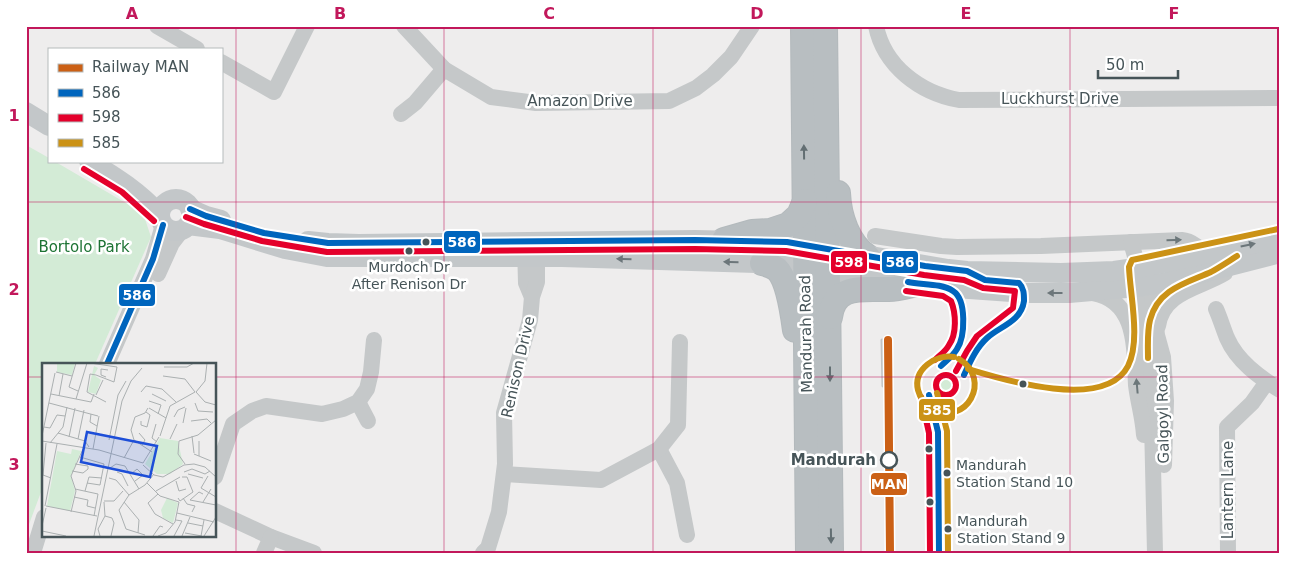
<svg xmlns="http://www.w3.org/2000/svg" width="1306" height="579" viewBox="0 0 1306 579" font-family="'DejaVu Sans',sans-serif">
	<rect width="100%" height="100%" fill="#eeeded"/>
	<!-- green -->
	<g fill="#d3ebd6">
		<path d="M26,145L49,158V161H54L143,213L151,237L95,364H44V484L28,527L26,535Z"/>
		<circle cx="946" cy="385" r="10"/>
	</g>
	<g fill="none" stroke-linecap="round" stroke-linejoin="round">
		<!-- highway casing -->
		<g stroke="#b3b9bc" stroke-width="26">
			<g id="highway">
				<path d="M803,26L808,553"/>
				<path d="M825,26L831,553"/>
				<path d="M838,193C839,216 848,244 868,257"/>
				<path d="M724,240L752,232L770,231L788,225L799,215L805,201"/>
				<path d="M762,263C767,264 772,266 777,269C788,280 793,315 795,330"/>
				<path d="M830,317C834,283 864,290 889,289C898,289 908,286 917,284"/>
			</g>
		</g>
		<!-- minor -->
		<g stroke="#c5c8c9" stroke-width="16">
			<path d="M157,26L197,49"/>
			<path d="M404,26L444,69L491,97L536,103L669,101L696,88L713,75L731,57L752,26"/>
			<path d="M876,26C884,66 920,93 959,100L1280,98"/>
			<path d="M221,62L274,92L307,26"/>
			<path d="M401,114L415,103L444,69"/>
			<path d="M875,236L941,246L957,247L1041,246L1182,240C1196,241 1197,252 1214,252"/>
			<path d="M1131,242L1138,267V287L1142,323L1147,341L1151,379L1155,553"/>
			<path d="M525,245L526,283L531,295"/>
			<path d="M158,274L172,243L182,230"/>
			<path d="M1144,275L1151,285L1157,335L1163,357L1166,401L1164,465"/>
			<path d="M1093,293C1138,301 1134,350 1136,385C1138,402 1143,418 1144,435"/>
			<path d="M1216,309C1220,318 1223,328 1227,338C1237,361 1259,377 1280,390"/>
			<path d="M1158,326C1163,291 1201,288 1225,273"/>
			<path d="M107,364L153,259L163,225"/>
			<path d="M358,402L368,421"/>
			<path d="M659,449L677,483L687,535"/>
			<path d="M504,474L601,480L659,449L678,425L680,342"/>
			<path d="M215,477L233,424L252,411L266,406L322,414L343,409L358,402L367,389L371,372L374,340"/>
			<path d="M215,511L271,537L314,553"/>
			<path d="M33,553L44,517"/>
			<path d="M264,553L271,537"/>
			<path d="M483,553L488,548L499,512L505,464L504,413L530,320L532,297L537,282V246"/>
			<path d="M1228,553L1227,427L1252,403L1267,382"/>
		</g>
		<!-- major -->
		<g stroke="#c3c7c9" stroke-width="20">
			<path d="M26,112L49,126"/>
			<path d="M89,161C116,177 139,192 160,215"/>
			<circle cx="176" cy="215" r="16"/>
			<path d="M190,209L206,216L221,220"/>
			<path d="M188,225L220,229L285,249L327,257H562L791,264L927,286L1024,293H1069L1138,287L1167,282L1280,253"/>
			<path d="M308,241L328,243L359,244L695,240L787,242L948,269L967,271L1061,273L1114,271L1149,266L1280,238"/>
		</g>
		<!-- highway -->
		<use href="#highway" stroke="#b8bec1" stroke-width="24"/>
		<!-- rail -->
		<path stroke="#c1c3c4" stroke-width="3" d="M882,340L883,386"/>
		<!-- bus-1 casing -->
		<g stroke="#fff" stroke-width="10">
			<g id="bus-1">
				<path d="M190,209L206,216L264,233L328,243L695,240L787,242L925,266L967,271L985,280L1019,283C1024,288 1024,294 1024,301C1021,322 1000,326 987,338C976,348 970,362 964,375"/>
				<path d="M908,282C922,285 941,283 953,291C967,300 965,337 957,349C953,356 946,361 941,366"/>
				<path d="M107,364L153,259L163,225"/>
				<path d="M929,395L938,432L939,553"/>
			</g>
		</g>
		<!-- bus-2 casing -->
		<g stroke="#fff" stroke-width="10">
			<g id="bus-2">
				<path d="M84,169L122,192L154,221"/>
				<path d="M186,217L204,224L262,241L327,252L695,249L786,251L924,275L964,280L983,288L1015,291L1013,308L977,336L967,351L956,371"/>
				<path d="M906,291L943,296L951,301C956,313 957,334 949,345C946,351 940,355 935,360"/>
				<circle cx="946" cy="385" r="10"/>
				<path d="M921,397L929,433L930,553"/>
			</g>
		</g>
		<!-- bus-3 casing -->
		<g stroke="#fff" stroke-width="10">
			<g id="bus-3">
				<path d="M954,357C936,354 913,369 918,390C920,398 925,404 932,408C966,428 993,379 959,359"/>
				<path d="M1148,358C1148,345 1147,332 1150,320C1158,289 1186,283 1211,272C1220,267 1229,261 1237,256"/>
				<path d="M968,369C1004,380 1105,411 1128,366C1141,340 1130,295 1129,267L1132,260L1278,229"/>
				<path d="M937,393L947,431L948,553"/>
			</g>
		</g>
		<!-- bus-1 -->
		<use href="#bus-1" stroke="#0065bd" stroke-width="6"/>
		<!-- bus-2 -->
		<use href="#bus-2" stroke="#e4002b" stroke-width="6"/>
		<!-- bus-3 -->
		<use href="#bus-3" stroke="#cb9216" stroke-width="6"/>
		<!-- rail-1 casing -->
		<g stroke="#fff" stroke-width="11">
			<path id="rail-1" d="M888,340L890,553"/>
		</g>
		<!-- rail-1 -->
		<use href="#rail-1" stroke="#cb6015" stroke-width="8"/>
	</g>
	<!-- one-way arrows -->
	<defs><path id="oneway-solid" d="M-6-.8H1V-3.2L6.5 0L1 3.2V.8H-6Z" transform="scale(1.25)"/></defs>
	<g fill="#626e72">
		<use href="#oneway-solid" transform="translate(804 152) rotate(-91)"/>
		<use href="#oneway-solid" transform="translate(830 374) rotate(90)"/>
		<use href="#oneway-solid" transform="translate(831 536) rotate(89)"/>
	</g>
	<g fill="#6c777a">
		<use href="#oneway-solid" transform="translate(1174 240) rotate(-2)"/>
		<use href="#oneway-solid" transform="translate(1137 386) rotate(-95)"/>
	</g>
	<g fill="#6c767a">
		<use href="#oneway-solid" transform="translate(1248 245) rotate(-12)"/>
		<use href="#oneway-solid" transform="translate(624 259) rotate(-178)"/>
		<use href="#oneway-solid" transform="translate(731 262) rotate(-179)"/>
		<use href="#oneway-solid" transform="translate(1055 293) rotate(180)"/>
	</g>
	<!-- grid -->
	<path fill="none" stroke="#c2185b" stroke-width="1" stroke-opacity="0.55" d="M236,26V553M444,26V553M653,26V553M861,26V553M1070,26V553M26,202H1280M26,377H44M215,377H1280"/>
	<!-- markers -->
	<g fill="#465458" stroke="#fff" stroke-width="2">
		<circle cx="426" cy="242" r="4.5"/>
		<circle cx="409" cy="251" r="4.5"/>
		<circle cx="1023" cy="384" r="4.5"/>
		<circle cx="929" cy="449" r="4.5"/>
		<circle cx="947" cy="473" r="4.5"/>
		<circle cx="930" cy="502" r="4.5"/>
		<circle cx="948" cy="529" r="4.5"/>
	</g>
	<circle fill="#fff" stroke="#465458" stroke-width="2.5" cx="889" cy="460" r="8"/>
	<g text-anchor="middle" stroke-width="5" stroke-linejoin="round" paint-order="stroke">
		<!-- bus labels -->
		<g font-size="14" fill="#465458" stroke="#fff" text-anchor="start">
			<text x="409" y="272" text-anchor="middle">Murdoch Dr<tspan x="409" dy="17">After Renison Dr</tspan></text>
			<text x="956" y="470">Mandurah<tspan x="956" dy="17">Station Stand 10</tspan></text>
			<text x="957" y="526">Mandurah<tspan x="957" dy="17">Station Stand 9</tspan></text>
		</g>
		<!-- street labels -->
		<g font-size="15" fill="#465458" stroke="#fff">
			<text x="1060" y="104">Luckhurst Drive</text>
			<text x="580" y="106">Amazon Drive</text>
			<text transform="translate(806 334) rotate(-91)" y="5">Mandurah Road</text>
			<text transform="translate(518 367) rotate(-77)" y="5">Renison Drive</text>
			<text transform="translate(1163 414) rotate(-91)" y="5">Galgoyl Road</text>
			<text transform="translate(1228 490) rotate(-90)" y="5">Lantern Lane</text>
		</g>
		<!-- park labels -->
		<g font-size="15" fill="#1d7334" stroke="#fff">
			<text x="84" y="252">Bortolo Park</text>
		</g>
		<!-- stop labels -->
		<g font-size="15" font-weight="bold" fill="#465458" stroke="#fff" text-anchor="end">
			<text x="876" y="465">Mandurah</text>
		</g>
	</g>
	<!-- overview -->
	<g transform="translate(42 363)">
		<rect width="174" height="174" fill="#eeeded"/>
		<path d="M15,0H33L30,12L15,9ZM52,3L56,5L52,12L59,17L54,31L46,29ZM118,75L136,78L141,101L128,111H115L103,101ZM30,86L39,88L29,113L33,128L28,148L5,143L15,88L29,91ZM125,135L136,140L131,160L121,155L119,147Z" fill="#d3ebd6"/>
		<path fill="none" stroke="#abb0b1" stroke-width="1" d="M34,0L27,24L36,28M48,0L75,4L72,19L54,12M122,4H145L152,0M14,9L30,13M54,12L48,11L45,29L64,39M121,13L143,16L153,29M64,14L59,12V6L66,7M99,29L104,23L120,26L134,39M154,29L163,18L165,0M154,29L163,39L174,42M9,31L49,39L52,31M110,31L124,38M54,32L61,17M17,33L21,11M34,36L45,0M107,38L119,42L116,51M7,40L56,53M153,40L156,48L171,49M106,45L103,50L93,54L89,67L92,77L110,89M107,45L124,55M49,51L48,59L55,63M132,54L136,47L143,44M99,58V62L105,64L108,52L104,49M149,58L165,56L169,60M141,60L144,45M114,61L110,75L115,79M2,64L8,65L15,52L23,53M16,70L43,78L47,84M97,70L103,77L100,82M0,73L13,10M118,73L128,43L153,29M150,73L152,90M27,74L33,45M36,76L42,47M128,76L135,61M67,77L76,32L84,18M0,78L57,87L101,100M157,78V93M4,80L1,112L9,115M8,80L21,64L25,44M51,86L57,53M152,91L169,98M38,94L62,101L58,122L45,120M82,95L92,77M101,100L117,74M143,101L136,91L137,78L156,72L174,57M101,102L112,112L121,114L142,102L152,101L163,104L174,114M68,105L74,101L83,103L97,126M30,108L41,110L46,106V103L33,101M75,109L80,111L86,123M142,109L150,106L163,111L168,108M89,111L95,106L101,112L93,118M146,111L161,115M166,113L159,125L174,134M67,115L74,117L87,132M134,118L137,128L144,126M105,120L118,133L137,139L133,159L124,170L116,173M33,126L56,131L52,153M43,128L47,114L60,115M114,128L138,114M116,131L106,140L113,151L131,161M161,131L157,129L148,137L174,142M32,134L46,137L45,143L53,145M136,135L138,138L151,129L145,114H140M141,135L145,141L153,143L150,149M62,138H72L81,128M82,139L97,157L96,170M161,139L169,126M3,143L15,81M4,143L55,153M29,149L34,128L29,113L41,86M135,150L172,159M63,153L70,155L72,160L69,173M146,160L161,163M0,163L4,145M0,168L24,173M143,170L160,173M103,172L84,166L77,147L87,132L103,122L112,111M52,173L80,38L89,18L100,5M58,173L56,166L63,153L62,139M111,173L118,163L121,164M132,173L140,158L134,157M140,173L148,154M159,173L162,157M162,173L174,154"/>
		<path fill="#1d4ed8" fill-opacity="0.15" stroke="#1d4ed8" stroke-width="2.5" d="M45,69L115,83L108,114L39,99Z"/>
		<rect width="174" height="174" fill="none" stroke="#465458" stroke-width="2.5"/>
	</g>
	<g stroke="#fff" stroke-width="2">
		<rect x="443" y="230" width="38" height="24" rx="5" fill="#0065bd"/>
		<rect x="881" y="250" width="38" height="24" rx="5" fill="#0065bd"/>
		<rect x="830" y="250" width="38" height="24" rx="5" fill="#e4002b"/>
		<rect x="118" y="283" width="38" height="24" rx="5" fill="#0065bd"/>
		<rect x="918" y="398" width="38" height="24" rx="5" fill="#cb9216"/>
		<rect x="870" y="472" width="38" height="24" rx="5" fill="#cb6015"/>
	</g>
	<g font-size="14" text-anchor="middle" font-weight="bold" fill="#fff">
		<text x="462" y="247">586</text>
		<text x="900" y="267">586</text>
		<text x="849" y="267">598</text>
		<text x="137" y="300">586</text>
		<text x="937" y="415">585</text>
		<text x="889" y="489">MAN</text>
	</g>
	<!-- border -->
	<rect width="1306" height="579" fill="none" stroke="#ffffff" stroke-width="55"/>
	<!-- legend -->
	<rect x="48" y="48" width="175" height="115" fill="#ffffff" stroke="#b5bbbc"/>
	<rect x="58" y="64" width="25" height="8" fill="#cb6015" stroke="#b5bbbc"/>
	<text x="92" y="72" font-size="15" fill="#465458">Railway MAN</text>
	<rect x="58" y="89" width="25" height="8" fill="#0065bd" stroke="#b5bbbc"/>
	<text x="92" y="98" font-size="15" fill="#465458">586</text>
	<rect x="58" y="114" width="25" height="8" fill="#e4002b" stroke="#b5bbbc"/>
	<text x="92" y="122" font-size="15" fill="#465458">598</text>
	<rect x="58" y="139" width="25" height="8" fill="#cb9216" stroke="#b5bbbc"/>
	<text x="92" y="148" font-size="15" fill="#465458">585</text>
	<!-- scale -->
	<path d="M1098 70v8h80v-8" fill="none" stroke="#465458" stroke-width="2.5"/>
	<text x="1106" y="70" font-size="15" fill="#465458" stroke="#ffffff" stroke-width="4" paint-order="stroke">50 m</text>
	<rect x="28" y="28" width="1250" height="524" fill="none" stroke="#c2185b" stroke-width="2"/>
	<g font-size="16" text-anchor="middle" font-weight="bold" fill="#c2185b">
		<text x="132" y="19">A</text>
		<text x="340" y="19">B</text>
		<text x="549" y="19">C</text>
		<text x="757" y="19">D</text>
		<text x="966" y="19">E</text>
		<text x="1174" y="19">F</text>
		<text x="14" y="121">1</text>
		<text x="14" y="295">2</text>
		<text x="14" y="470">3</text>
	</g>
</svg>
